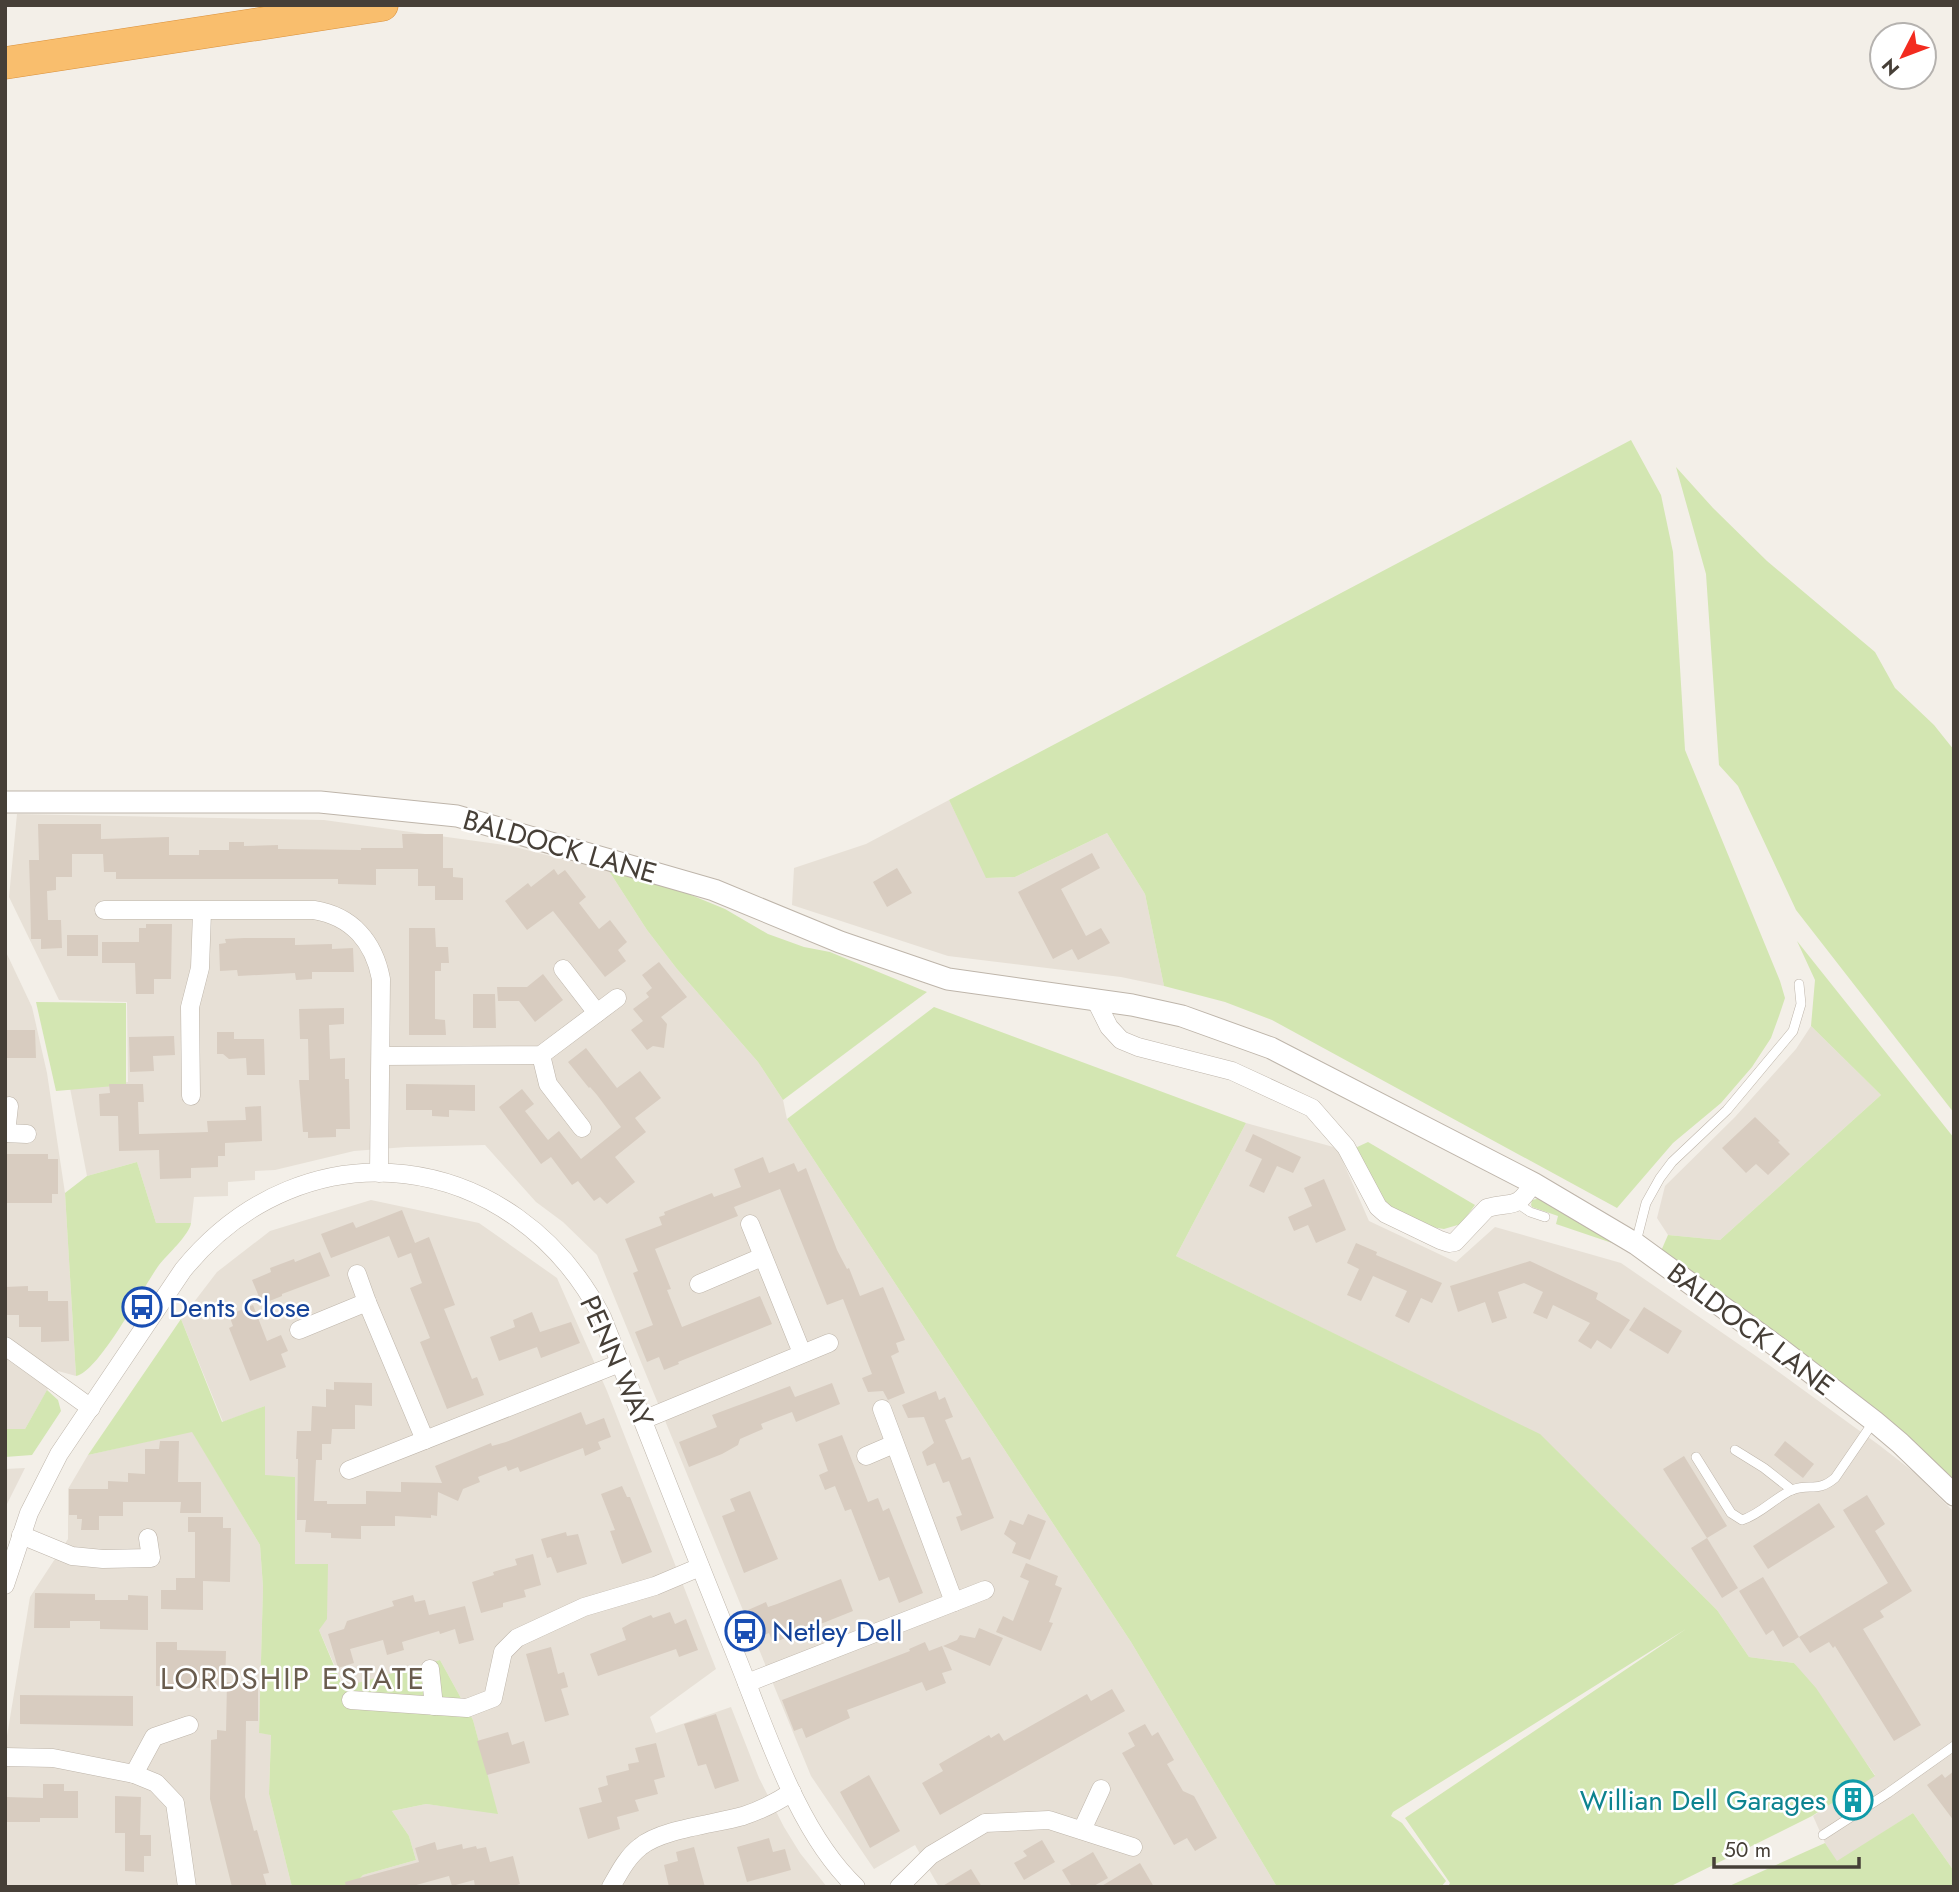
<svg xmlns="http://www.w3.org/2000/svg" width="1959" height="1892" viewBox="0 0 1959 1892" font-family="Jost,sans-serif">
	<rect width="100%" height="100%" fill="#f3efe8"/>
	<!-- residential -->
	<g fill="#e7e0d6">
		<path d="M949,800L987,878L1015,877L1107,833L1145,894L1164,986L1121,977L948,956L792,905L794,868L866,844Z"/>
		<path d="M17,814L324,820L511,846L609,871L647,930L677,969L758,1062L783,1100L787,1119L1131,1642L1277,1887H939L915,1845L874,1869L811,1776L597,1255L563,1222L536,1202L485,1145L406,1147L354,1151L275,1170L255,1171V1180L228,1182V1196L194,1197L191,1223H156L137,1162L87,1176L70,1088L128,1082L127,1002L59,1000L9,897Z"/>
		<path d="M5,950L32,1007L47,1073L65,1193L76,1376L58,1371L25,1429H5Z"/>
		<path d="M1811,1026L1881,1095L1720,1240L1668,1235L1657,1218L1665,1186L1735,1117L1796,1049Z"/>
		<path d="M1246,1123L1337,1148L1369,1221L1456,1262L1495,1227L1621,1263L1769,1365L1879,1445L1915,1473L1954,1512V1871L1913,1813L1837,1862L1825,1843L1813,1816L1875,1775L1794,1663L1749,1657L1717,1610L1540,1435L1176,1256Z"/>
		<path d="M371,1200L479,1223L557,1278L607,1391L716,1669L650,1717L656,1733L731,1707L759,1778L784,1827L800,1853L827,1887H352L363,1875L416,1860L409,1836L392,1811L426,1804L497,1813L473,1720L440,1660L344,1687L319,1630L295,1564V1477L265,1476V1406L223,1422L181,1319L217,1272L270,1231Z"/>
		<path d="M192,1431L260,1545L263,1587L259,1733L271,1734L269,1794L292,1887H5V1748L30,1597L68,1539V1489L88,1455Z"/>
		<path d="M25,1468L5,1508V1469Z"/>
	</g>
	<!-- green -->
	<g fill="#d3e6b2">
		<path d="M1631,440L1661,495L1673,552L1685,750L1780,981L1785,998L1779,1016L1771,1038L1752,1067L1721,1103L1673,1143L1617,1208L1272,1020L1225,1002L1164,986L1145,894L1107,833L1015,877L986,878L949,800Z"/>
		<path d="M1676,467L1713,508L1767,561L1875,652L1895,688L1934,725L1954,750V1113L1796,910L1738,786L1719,765L1706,574Z"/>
		<path d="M609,871L674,888L725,909L768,934L804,947L830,952L927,992L783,1100L758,1062L677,969L647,930Z"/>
		<path d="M1797,941L1954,1138V1483L1661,1251L1668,1235L1720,1240L1881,1095L1811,1026L1815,980Z"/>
		<path d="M36,1002L126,1003V1085L56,1091Z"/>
		<path d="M934,1007L1246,1123L1176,1256L1540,1434L1717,1610L1749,1657L1794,1663L1816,1688L1875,1776L1812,1816L1669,1887H1448L1450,1883L1405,1818L1686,1629L1393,1812L1391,1816L1402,1823L1446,1881L1441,1887H1277L1131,1642L787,1119Z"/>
		<path d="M1368,1142L1475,1205L1461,1224L1444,1229L1431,1227L1381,1203L1353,1149Z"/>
		<path d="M137,1162L156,1223H191C190,1234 167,1255 159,1265C143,1287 99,1372 76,1376L65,1193L87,1176Z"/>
		<path d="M1541,1198L1616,1242L1615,1244L1556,1224L1558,1216L1532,1207L1531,1205L1532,1200Z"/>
		<path d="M181,1319L222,1422L265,1406V1475L295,1477V1564H328L327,1619L319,1630L343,1687L440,1660L473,1720L498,1814L426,1804L392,1811L409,1836L416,1860L363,1875L352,1887H292L269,1794L271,1735L259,1733L263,1587L260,1545L192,1432L88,1455Z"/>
		<path d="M47,1390L58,1400L61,1411L32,1455L5,1457V1429H25Z"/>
		<path d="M1913,1813L1954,1871V1887H1727L1825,1843L1837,1861Z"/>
	</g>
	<!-- building -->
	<g fill="#d8ccc0">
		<path d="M38,824H101V839L169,837V855H199V850H229V842H244V846L278,845V849L361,850V848H403L402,834H443V868H453V877L463,878V900H435V886H418V869H376V885L338,884V879H116V872H104L103,854H72V877H56V890L47,891L48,920H61L62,948L41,949V939H31L30,891L29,860H39Z"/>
		<path d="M1092,853L1100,868L1061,889L1086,936L1101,928L1110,943L1078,960L1072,949L1053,959L1018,892Z"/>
		<path d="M897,868L912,893L887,907L873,882Z"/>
		<path d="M554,869L558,875L565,870L586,897L579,903L599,929L610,920L627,942L618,950L626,961L605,977L553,911L527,930L505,901L528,883L531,887Z"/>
		<path d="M146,924H172L171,979H154V994H136L135,963H102V942H139V928H146Z"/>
		<path d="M409,928H435L436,947H448L449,963H441V971H435V1019L445,1020L446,1035H409Z"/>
		<rect x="67" y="935" width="31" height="21"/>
		<path d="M244,938H295V945L332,944V949L353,948L354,972H312V979L296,980L295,973L238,976L237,970L220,971L219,944L226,943L225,939Z"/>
		<path d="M659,962L687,997L661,1017L667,1024L664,1048L653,1046L647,1050L631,1030L643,1021L633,1009L649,997L646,993L652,988L642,975Z"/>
		<path d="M543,974L563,1000L535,1022L519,1001H498L497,987H527Z"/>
		<path d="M473,994H495L496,1028H473Z"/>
		<path d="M344,1008V1024L329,1025L330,1059L345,1058V1079H349L350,1129H336V1137L308,1138V1132H303L299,1080H309L308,1039H300L299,1009Z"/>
		<path d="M5,1030H35L36,1058H5Z"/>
		<path d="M217,1032H234V1039H264L265,1075H247L246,1058L229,1059L223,1054H217Z"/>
		<path d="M174,1036L175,1055L153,1056L154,1071L130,1072L129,1037Z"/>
		<path d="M586,1048L617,1088L640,1071L661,1098L635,1118L646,1132L615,1157L635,1182L607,1204L600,1197L594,1201L578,1181L572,1185L551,1157L541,1164L499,1107L522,1089L534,1104L525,1111L548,1140L559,1131L581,1159L621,1127L597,1095L590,1087L589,1088L568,1062Z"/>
		<path d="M109,1084H143L144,1102H138L139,1134L208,1132L207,1121L246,1120L245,1107L261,1106L262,1141L225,1143V1156H218V1167L191,1168V1178L160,1179L159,1150L119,1151L118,1116H100L99,1094L110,1093Z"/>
		<path d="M406,1084L475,1085V1111L449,1110V1117L432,1116V1110H406Z"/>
		<path d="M1755,1117L1780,1141L1778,1142L1790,1154L1768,1175L1756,1164L1746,1173L1722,1148Z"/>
		<path d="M1253,1134L1301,1157L1293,1173L1277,1166L1264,1193L1249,1186L1262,1159L1245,1151Z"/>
		<path d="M5,1154H48V1159H58V1194H52V1203H5Z"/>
		<path d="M763,1157L769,1173L794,1163L798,1172L806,1168L837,1250L847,1269L849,1268L860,1296L883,1287L905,1340L896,1343L899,1352L891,1356L905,1393L888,1400L883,1391L868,1392L862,1378L872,1374L843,1299L827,1305L780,1189L734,1207L738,1216L655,1249L671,1289L667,1290L682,1327L760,1296L772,1324L678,1362L679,1364L664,1370L659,1357L647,1362L635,1332L653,1325L633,1273L638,1271L625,1239L662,1225L659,1217L665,1215L664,1212L712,1193L714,1197L741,1187L734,1169Z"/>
		<path d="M1324,1179L1346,1230L1316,1243L1308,1225L1294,1231L1288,1217L1312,1206L1304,1188Z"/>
		<path d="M402,1210L415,1243L429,1237L455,1305L444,1309L472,1379L477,1377L484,1395L447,1409L420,1342L430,1338L410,1288L422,1283L411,1253L398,1258L389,1236L331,1258L321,1234L353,1222L356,1228Z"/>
		<path d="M1356,1243L1377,1252L1376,1255L1442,1283L1432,1303L1421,1298L1409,1323L1395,1316L1407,1291L1391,1284L1373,1276L1361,1301L1347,1295L1359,1269L1347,1263Z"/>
		<path d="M320,1252L330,1276L282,1294V1296L262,1304L252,1280L271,1272L270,1268L294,1259L295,1262Z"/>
		<path d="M1530,1261L1598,1293L1596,1299L1630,1320L1611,1349L1597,1340L1591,1349L1578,1341L1590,1323L1553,1305L1547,1319L1533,1313L1543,1292L1524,1283L1498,1292L1507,1318L1492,1323L1485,1302L1458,1312L1450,1286Z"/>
		<path d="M28,1286V1291H48V1301H68L69,1341L41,1342V1327H19V1315H5V1287Z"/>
		<path d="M253,1305L267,1341L281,1335L288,1351L281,1354L286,1367L250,1381L229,1328L233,1326L229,1315Z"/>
		<path d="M1644,1307L1682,1331L1668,1354L1629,1330Z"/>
		<path d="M532,1312L540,1332L571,1322L580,1343L541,1358L537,1347L499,1361L490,1337L515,1327L513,1320Z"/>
		<path d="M334,1382L372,1383V1406L355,1405V1429H332L331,1444H322V1460H316L314,1501H327V1504H366V1491L401,1492V1482L442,1483L435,1466L491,1443L492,1446L506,1442L581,1412L586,1425L604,1418L611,1437L598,1442L601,1449L585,1456L583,1448L520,1472L518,1467L508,1471L506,1466L478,1477L480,1482L463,1489L458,1501L438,1492L437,1516L431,1515V1518L395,1516V1526H361V1539L331,1538V1533L305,1532L306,1520H297L298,1459H296L297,1431H311L312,1406L326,1407V1389L334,1390Z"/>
		<path d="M832,1383L840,1404L796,1422L792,1412L761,1424L763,1429L740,1439L738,1445L722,1454L689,1467L679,1442L717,1427L712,1415L790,1386L795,1397Z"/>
		<path d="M936,1391L939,1400L945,1397L953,1417L945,1420L962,1460L970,1457L994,1518L961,1531L956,1517L962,1515L949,1481L943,1483L935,1463L927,1466L922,1452L934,1443L924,1417L908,1418L902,1405Z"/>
		<path d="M842,1435L868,1502L878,1498L883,1511L889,1508L923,1593L899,1603L889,1577L879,1581L851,1509L845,1511L835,1486L825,1490L819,1475L828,1471L818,1444Z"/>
		<path d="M160,1441H179L178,1482H201V1513H180L181,1502H123V1516H99V1530H81L82,1519H77V1515H69V1489H108V1481L128,1482V1473L145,1474V1449H159Z"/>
		<path d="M1785,1441L1814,1464L1803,1478L1774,1455Z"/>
		<path d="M1684,1456L1727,1526L1707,1538L1663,1469Z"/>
		<path d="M622,1486L627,1497H630L652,1552L622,1564L610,1531L615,1530L601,1494Z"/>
		<path d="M750,1491L778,1559L744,1573L722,1516L735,1511L730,1499Z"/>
		<path d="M1867,1495L1885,1524L1875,1531L1912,1591L1880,1611L1884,1617L1863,1629L1921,1725L1894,1741L1835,1646L1833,1648L1829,1642L1810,1653L1799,1637L1888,1583L1843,1510Z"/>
		<path d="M1819,1503L1835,1527L1768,1569L1753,1546Z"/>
		<path d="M1028,1514L1046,1521L1030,1560L1012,1553L1016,1543L1004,1534L1010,1520L1023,1525Z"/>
		<path d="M188,1517H223V1528H231L230,1582L203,1581V1610L161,1609V1590H176V1578H195V1532H188Z"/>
		<path d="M566,1532L567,1536L578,1534L587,1564L557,1573L551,1557L547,1558L541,1539Z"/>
		<path d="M1707,1538L1738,1588L1722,1598L1691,1548Z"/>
		<path d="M533,1554L541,1585L524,1590L526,1597L503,1603V1607L481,1613L472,1582L494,1575L493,1572L517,1565L515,1559Z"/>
		<path d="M1026,1563L1058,1576L1055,1585L1062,1588L1049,1622L1053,1623L1041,1651L996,1632L1003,1616L1013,1621L1029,1581L1020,1577Z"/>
		<path d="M1763,1577L1799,1637L1783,1647L1773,1630L1766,1635L1739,1591Z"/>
		<path d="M841,1579L853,1611L773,1643L769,1633L759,1637L757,1632L755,1633L747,1615L750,1614L748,1610L766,1602L768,1607L777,1604Z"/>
		<path d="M35,1593L95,1594V1600H128V1595L148,1596V1630L100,1629V1621H70V1628H34Z"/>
		<path d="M413,1595L415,1602L425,1600L429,1615L465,1606L474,1640L459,1644L455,1629L440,1634L439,1631L402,1642L404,1650L387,1655L383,1640L350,1649L354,1663L338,1668L328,1634L344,1629L347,1621L394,1606L392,1601Z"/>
		<path d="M670,1612L675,1624L686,1619L698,1650L679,1657L676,1649L598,1676L590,1654L626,1640L622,1628L631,1623L651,1615L653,1618Z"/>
		<path d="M979,1628L1003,1638L990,1666L943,1646L957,1640L960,1635L975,1638Z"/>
		<path d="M156,1642H177V1650L226,1651L225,1689L156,1686Z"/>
		<path d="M925,1642L929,1651L942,1646L952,1670L942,1673L946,1683L926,1691L922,1682L847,1710L850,1718L806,1738L802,1728L794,1731L782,1700L910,1651L909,1649Z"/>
		<path d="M551,1647L558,1674L564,1672L568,1687L561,1689L569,1715L545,1722L526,1654Z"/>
		<path d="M227,1682L249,1683V1688H258V1721H246L245,1797L254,1831L257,1830L269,1873L263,1874L267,1887H232L210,1799L211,1740L217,1739V1730L226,1731Z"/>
		<path d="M1112,1689L1125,1711L940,1815L922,1783L943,1771L939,1764L989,1735L991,1738L999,1733L1004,1741L1087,1694L1091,1701Z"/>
		<path d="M20,1695L133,1696V1726L20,1724Z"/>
		<path d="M716,1714L739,1781L715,1789L706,1764L698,1766L684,1724Z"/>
		<path d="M1145,1724L1152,1736L1158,1732L1174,1760L1167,1764L1183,1791L1194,1796L1217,1838L1195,1851L1187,1838L1174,1845L1122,1753L1135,1746L1128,1733Z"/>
		<path d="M508,1732L512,1745L524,1741L530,1763L487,1775L477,1741Z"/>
		<path d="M656,1743L665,1777L654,1780L658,1794L635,1800L639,1811L617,1817L620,1829L588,1839L579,1808L602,1802L598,1788L608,1785L606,1776L629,1770L628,1764L639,1762L635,1748Z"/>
		<path d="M1954,1771V1821L1927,1785L1942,1774L1945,1778Z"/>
		<path d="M869,1775L900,1831L870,1848L840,1792Z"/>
		<path d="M43,1784H64V1791H78V1818H40V1822H5V1797L43,1798Z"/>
		<path d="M115,1796L141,1797L140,1835H151V1856H144V1872L125,1871V1833H115Z"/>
		<path d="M769,1838L773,1852L785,1849L791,1870L747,1882L737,1847Z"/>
		<path d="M1042,1840L1055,1862L1024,1880L1014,1863L1027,1856L1023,1851Z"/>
		<path d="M435,1842L437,1850L462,1844L463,1849L476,1846L477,1849L486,1847L490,1862L513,1856L520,1884L511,1887H475L474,1880L452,1886L449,1876L409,1887H346L345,1882L419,1862L415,1848Z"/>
		<path d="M694,1847L705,1887H669L664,1865L678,1861L676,1852Z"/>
		<path d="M1093,1852L1108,1878L1092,1887H1072L1062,1870Z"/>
		<path d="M1140,1863L1154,1887H1100Z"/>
		<path d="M971,1869L982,1887H941Z"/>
	</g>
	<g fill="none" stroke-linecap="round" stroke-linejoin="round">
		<!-- service casing -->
		<g stroke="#beb5aa" stroke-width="10">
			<g id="service">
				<path d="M1517,1203L1530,1212L1545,1217"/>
				<path d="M1636,1242L1646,1203L1660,1178L1672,1162L1727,1110L1793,1031L1801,1004L1799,984"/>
				<path d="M1735,1450L1764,1468L1792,1490"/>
				<path d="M1696,1457L1731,1513L1742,1520C1761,1514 1774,1498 1792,1490C1810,1483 1817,1493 1835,1478L1874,1421"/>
				<path d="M1823,1835L1888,1793L1954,1746"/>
			</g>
		</g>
		<!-- minor casing -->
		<g stroke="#beb5aa" stroke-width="19">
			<g id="minor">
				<path d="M104,910H314C352,916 374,942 381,979L379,1173"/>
				<path d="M563,969L597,1013"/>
				<path d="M1095,999L1109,1027L1121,1040L1138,1047L1232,1071L1312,1108L1346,1147L1378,1207L1386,1214L1440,1240L1449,1243L1455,1242L1487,1208C1514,1201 1517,1210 1533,1183"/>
				<path d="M541,1055L548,1084L582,1128"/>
				<path d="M381,1056L541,1055L617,998"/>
				<path d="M191,1096L190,1007L200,968L202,912"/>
				<path d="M5,1133L27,1134"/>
				<path d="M6,1133L9,1106"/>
				<path d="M750,1224L802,1353"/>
				<path d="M357,1274L367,1302L425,1440"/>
				<path d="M699,1284L762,1257"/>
				<path d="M299,1330L367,1302"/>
				<path d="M5,1346L91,1408"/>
				<path d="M882,1409L954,1602"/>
				<path d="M643,1420L829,1343"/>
				<path d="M866,1456L894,1444"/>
				<path d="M349,1470L620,1363"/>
				<path d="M21,1535L72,1556L103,1559L151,1558L148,1538"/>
				<path d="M5,1585L29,1513L59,1454L183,1270C305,1120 515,1149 602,1317C647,1431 691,1545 737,1658C766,1730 798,1833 856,1887"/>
				<path d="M430,1669L434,1706"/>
				<path d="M747,1683L985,1590"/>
				<path d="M351,1700L467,1708L493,1698L503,1652L517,1638L584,1607L655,1586L700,1567"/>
				<path d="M5,1757L53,1758L134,1774L156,1783L175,1803L187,1887"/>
				<path d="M134,1774L154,1737L189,1725"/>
				<path d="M1082,1830L1101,1789"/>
				<path d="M611,1887C619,1873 627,1857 640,1847C661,1829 715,1824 743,1816C761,1810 777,1802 792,1792"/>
				<path d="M899,1887L931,1855L985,1823L1049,1820L1133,1847"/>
			</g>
		</g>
		<!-- tertiary casing -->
		<g stroke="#beb5aa" stroke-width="23">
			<path id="tertiary" d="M5,802H320L457,816L714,890L840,942L948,979L1132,1005L1182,1016L1271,1048L1533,1183L1636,1244L1783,1351L1874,1421L1900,1443L1954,1495"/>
		</g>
		<!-- motorway casing -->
		<g stroke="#d9913c" stroke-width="33">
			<path id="motorway" d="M5,63L382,5"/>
		</g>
		<!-- service -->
		<use href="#service" stroke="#fff" stroke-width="9"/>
		<!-- minor -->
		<use href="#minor" stroke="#fff" stroke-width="18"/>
		<!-- tertiary -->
		<use href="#tertiary" stroke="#fff" stroke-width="21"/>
		<!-- motorway -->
		<use href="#motorway" stroke="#f9be6d" stroke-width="32"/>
	</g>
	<!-- icons -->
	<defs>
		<g id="bus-ring" transform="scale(2.0125)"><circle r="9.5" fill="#fff" stroke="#1a4fb4" stroke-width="1.5"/><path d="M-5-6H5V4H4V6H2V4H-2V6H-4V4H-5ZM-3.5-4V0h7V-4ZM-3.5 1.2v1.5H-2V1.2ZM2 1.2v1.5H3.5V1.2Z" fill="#1a4fb4"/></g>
		<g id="building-ring" transform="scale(2.0125)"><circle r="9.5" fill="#fff" stroke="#0f9aa8" stroke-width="1.5"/><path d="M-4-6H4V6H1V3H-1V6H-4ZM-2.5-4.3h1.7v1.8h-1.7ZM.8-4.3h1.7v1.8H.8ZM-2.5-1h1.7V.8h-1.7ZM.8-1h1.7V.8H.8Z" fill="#0f9aa8"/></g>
	</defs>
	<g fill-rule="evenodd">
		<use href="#bus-ring" x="142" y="1307"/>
		<use href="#bus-ring" x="745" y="1631"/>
		<use href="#building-ring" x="1853" y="1800"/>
	</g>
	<g text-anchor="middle" stroke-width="5" stroke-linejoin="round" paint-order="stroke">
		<!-- street labels -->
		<g font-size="28" fill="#463f37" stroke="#fff">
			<text transform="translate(560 846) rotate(16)" y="10">BALDOCK LANE</text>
			<text transform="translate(1751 1329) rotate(37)" y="10">BALDOCK LANE</text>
			<text transform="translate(617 1361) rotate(66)" y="10">PENN WAY</text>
		</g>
		<!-- transit labels -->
		<g font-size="28" fill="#164399" stroke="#fff" text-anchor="start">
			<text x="169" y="1317">Dents Close</text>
			<text x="772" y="1641">Netley Dell</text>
		</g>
		<!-- culture labels -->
		<g font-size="28" fill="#0d838f" stroke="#fff" text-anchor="end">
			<text x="1826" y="1810">Willian Dell Garages</text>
		</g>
		<!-- neighbourhood labels -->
		<g font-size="30" letter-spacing="2" fill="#695c4e" stroke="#fff">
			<text x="293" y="1689">LORDSHIP ESTATE</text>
		</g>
	</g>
	<!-- border -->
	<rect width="1959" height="1892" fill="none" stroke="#463f37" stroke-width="14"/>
	<!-- north arrow -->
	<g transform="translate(1903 56) rotate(228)"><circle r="33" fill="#ffffff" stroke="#b5b2af" stroke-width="2"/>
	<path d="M0-5L12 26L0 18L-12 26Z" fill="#f32b1f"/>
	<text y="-10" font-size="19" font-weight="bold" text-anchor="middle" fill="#463f37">N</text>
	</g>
	<!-- scale -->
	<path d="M1714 1857v10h145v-10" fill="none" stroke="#463f37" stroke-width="3.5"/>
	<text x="1724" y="1857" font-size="21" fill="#463f37" stroke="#ffffff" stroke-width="5" paint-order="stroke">50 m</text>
</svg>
